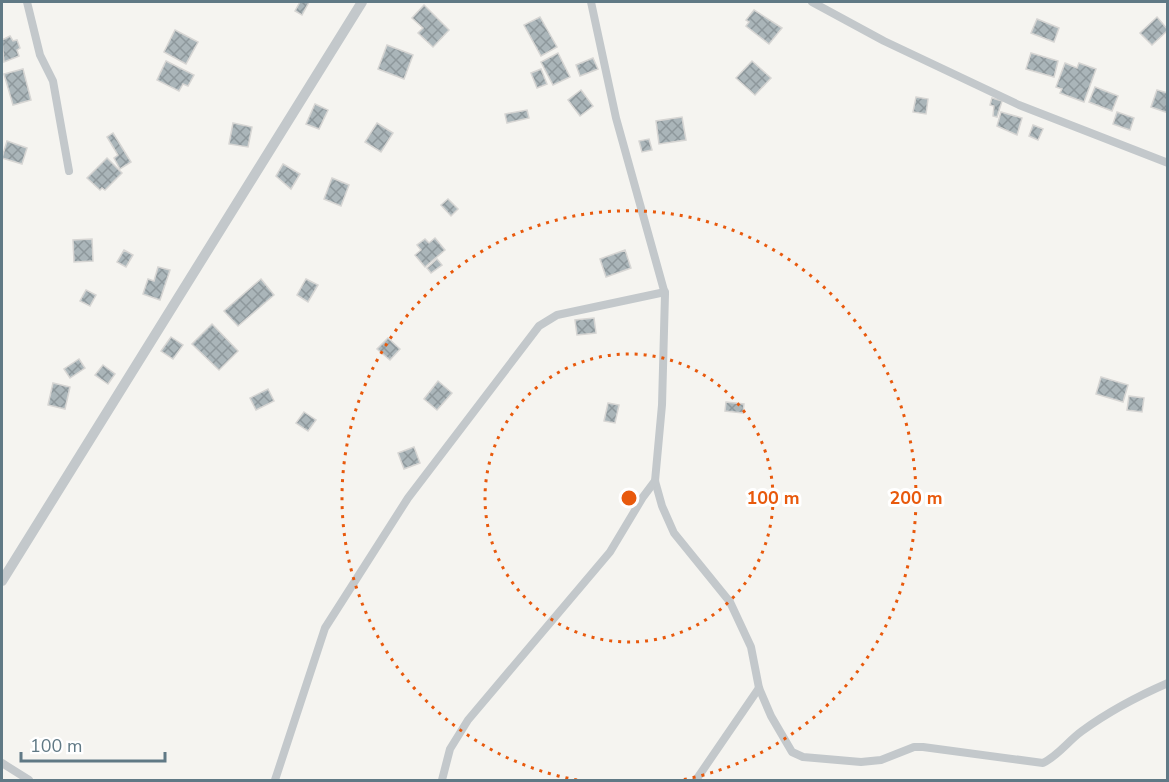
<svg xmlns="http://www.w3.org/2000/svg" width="1169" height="782" viewBox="0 0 1169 782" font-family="'Nunito Sans',sans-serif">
	<defs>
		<pattern id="building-cross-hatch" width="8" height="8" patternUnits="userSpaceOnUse" patternTransform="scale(1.5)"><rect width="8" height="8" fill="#aab5b9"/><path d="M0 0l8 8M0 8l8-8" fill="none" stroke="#8e989c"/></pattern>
	</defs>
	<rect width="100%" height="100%" fill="#f5f4f0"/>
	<!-- building -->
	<g fill="url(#building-cross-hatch)" stroke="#d6d5d3" stroke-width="1.5">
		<path d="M300,2H309L302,15L295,11Z"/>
		<path d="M424,5L449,30L433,47L418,33L423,28L412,18Z"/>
		<path d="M754,10L782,28L769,44L746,26L749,22L746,20Z"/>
		<path d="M540,17L557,47L541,56L524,25Z"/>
		<path d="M1157,17L1168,30L1152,45L1140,33Z"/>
		<path d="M1037,19L1059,28L1054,42L1031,33Z"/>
		<path d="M175,30L198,42L186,64L164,52Z"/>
		<path d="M10,36L13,41L17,40L20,48L17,50L19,56L4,62L2,40Z"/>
		<path d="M387,45L413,55L404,79L378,69Z"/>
		<path d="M558,53L570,77L553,85L541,62Z"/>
		<path d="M1031,53L1058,61L1054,77L1026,69Z"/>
		<path d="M593,58L598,69L580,76L576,65Z"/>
		<path d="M166,61L194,75L188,86L183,84L179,91L157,80Z"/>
		<path d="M752,61L771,78L755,95L736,78Z"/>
		<path d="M1065,63L1077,68L1079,63L1096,69L1084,102L1060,93L1062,89L1056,87Z"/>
		<path d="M23,69L31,100L13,105L4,74Z"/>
		<path d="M541,69L547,84L537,88L531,73Z"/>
		<path d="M1095,87L1118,96L1112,111L1089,102Z"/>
		<path d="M581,90L593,106L580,116L568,100Z"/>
		<path d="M1157,90L1168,93V113L1151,107Z"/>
		<path d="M916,97L928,99L926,114L913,112Z"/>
		<path d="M992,98L1002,101L997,117L993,116L994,106L990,105Z"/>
		<path d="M315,104L328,110L319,129L306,124Z"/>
		<path d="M527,110L529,118L507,123L505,114Z"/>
		<path d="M1001,112L1022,118L1017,135L997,126Z"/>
		<path d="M1117,112L1134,118L1130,130L1113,124Z"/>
		<path d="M682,117L686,140L659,144L656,121Z"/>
		<path d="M233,123L252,127L248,147L229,144Z"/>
		<path d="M377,123L393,133L381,152L365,142Z"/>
		<path d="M1033,125L1043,129L1038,140L1029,136Z"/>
		<path d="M113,133L131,162L120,169L114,158L118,155L107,137Z"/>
		<path d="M649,139L652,150L642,152L639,141Z"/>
		<path d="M7,141L27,148L22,164L2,158Z"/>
		<path d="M107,158L122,173L105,190L102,188L100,190L87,178Z"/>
		<path d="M283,164L300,174L291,189L276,176Z"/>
		<path d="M332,178L349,185L341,206L324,199Z"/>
		<path d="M448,199L458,209L451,216L441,205Z"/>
		<path d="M435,238L445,250L425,267L415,255L421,250L417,245L425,239L429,243Z"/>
		<path d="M92,239L93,261L74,262L73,240Z"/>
		<path d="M124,250L133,255L126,267L117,262Z"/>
		<path d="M625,250L631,268L606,277L600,259Z"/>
		<path d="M437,259L442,265L431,273L427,268Z"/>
		<path d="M158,267L170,270L160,300L143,294L148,279L154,281Z"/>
		<path d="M261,279L274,295L238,326L224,311Z"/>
		<path d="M306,279L318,285L308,302L297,295Z"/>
		<path d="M86,290L96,295L90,306L80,301Z"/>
		<path d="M594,318L596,333L577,335L575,320Z"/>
		<path d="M212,324L238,351L219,370L192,344Z"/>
		<path d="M171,337L183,345L173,359L161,351Z"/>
		<path d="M388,338L400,349L390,360L377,349Z"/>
		<path d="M79,359L85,368L70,378L64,369Z"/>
		<path d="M103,365L115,374L108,384L95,375Z"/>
		<path d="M1101,377L1128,385L1123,402L1096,394Z"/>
		<path d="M438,381L452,393L437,410L424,399Z"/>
		<path d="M53,383L70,387L65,409L48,405Z"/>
		<path d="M268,389L274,401L256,410L250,398Z"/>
		<path d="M1129,396L1144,398L1142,412L1127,410Z"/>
		<path d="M726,402L744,404L743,413L725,411Z"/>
		<path d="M608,403L619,405L615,423L604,421Z"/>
		<path d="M304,412L316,420L308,431L296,423Z"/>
		<path d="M414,447L420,463L404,469L398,453Z"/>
	</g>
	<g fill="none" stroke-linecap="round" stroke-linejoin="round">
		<!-- minor -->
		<g stroke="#c3c8cb" stroke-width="8">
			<path d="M27,2L40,55L53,81L69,171"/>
			<path d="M591,2L616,118L665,294L662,405L655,481L662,506L674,533L730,602L751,647L759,688L771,716L792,752L803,757L861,762L881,760L914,747H923L1043,763C1059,755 1068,741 1082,731C1108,712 1138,696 1168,683"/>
			<path d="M812,2L884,41L1019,105L1168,163"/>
			<path d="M2,763L29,780"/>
			<path d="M275,780L325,628L408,498L539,326L557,315L665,292"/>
			<path d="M442,780L450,749L468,720L610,552L643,497L655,481"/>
			<path d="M696,780L759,688"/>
		</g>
		<!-- tertiary -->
		<path stroke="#c3c8cb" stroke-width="10" d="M2,581L362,2"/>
	</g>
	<!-- distance rings -->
	<g fill="none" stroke="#e8590c" stroke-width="3" stroke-dasharray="3 6">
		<circle cx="629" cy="498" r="144"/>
		<path d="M577 780A287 287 0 1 1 681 780"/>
	</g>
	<circle cx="629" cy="498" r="9" fill="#e8590c" stroke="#fff" stroke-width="3"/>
	<g font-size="18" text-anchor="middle" font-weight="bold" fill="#e8590c" stroke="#fff" stroke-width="6" stroke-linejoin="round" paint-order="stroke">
		<text x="773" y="504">100 m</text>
		<text x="916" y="504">200 m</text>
	</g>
	<!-- border -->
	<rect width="1169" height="782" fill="none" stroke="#607985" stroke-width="6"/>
	<!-- scale -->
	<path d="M21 752v9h144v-9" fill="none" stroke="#607985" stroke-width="3"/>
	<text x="30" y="752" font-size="18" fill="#607985" stroke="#ffffff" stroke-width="4.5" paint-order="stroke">100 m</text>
</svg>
